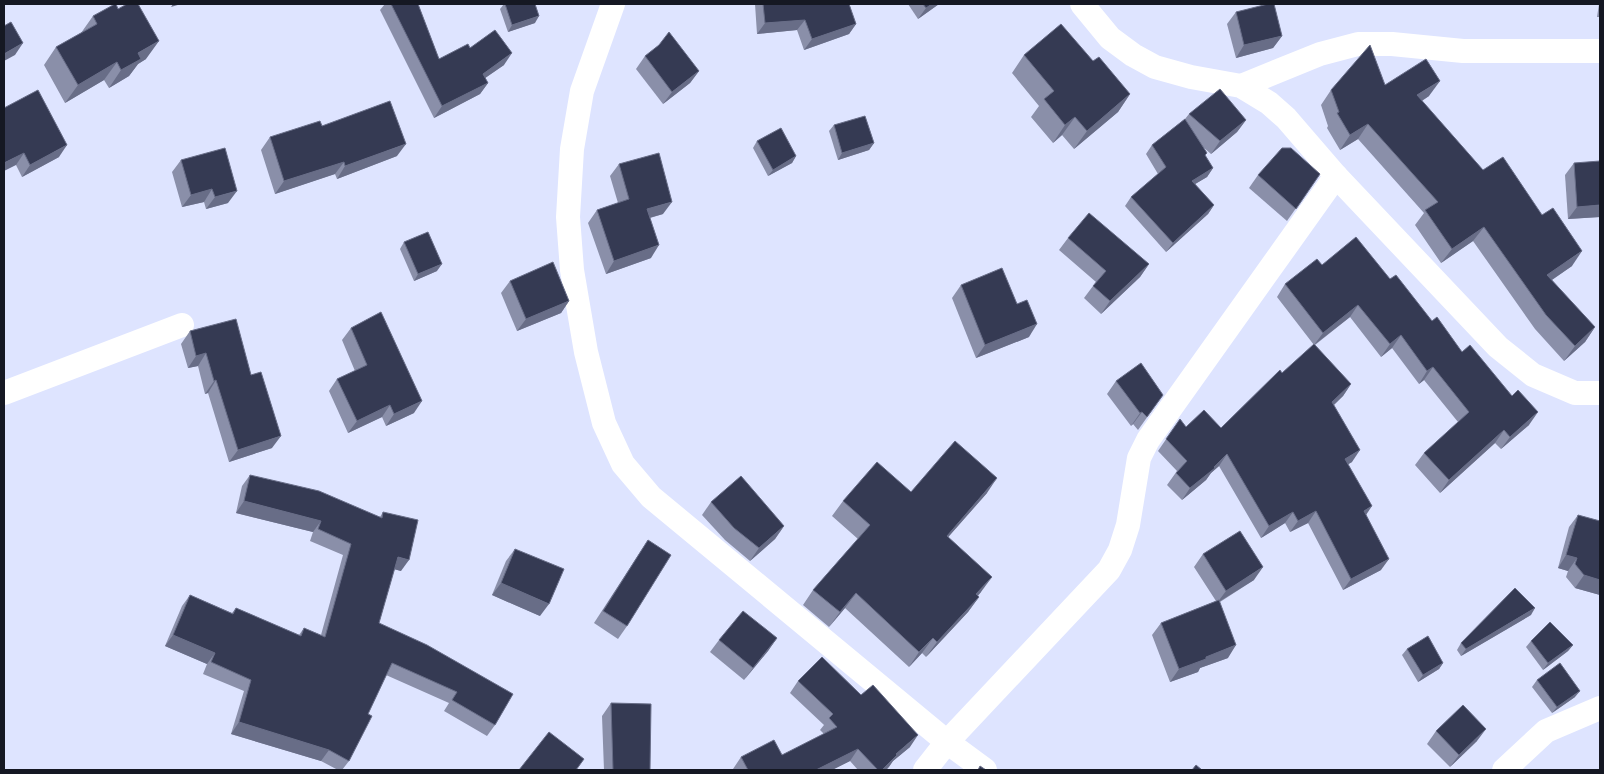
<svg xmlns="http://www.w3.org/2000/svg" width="1604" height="774" viewBox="0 0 1604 774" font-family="Barlow,sans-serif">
	<rect width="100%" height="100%" fill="#dee4ff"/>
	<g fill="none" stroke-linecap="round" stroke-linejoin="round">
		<!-- minor -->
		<g stroke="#fff" stroke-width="24">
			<path d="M613,4L582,91L572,149L568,217L572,270L586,352L604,423L623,464L651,497L947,742L985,770"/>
			<path d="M1082,4L1110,38L1133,55L1155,67L1191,77L1241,86L1269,103L1286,118L1336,176L1498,347L1533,375L1575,393H1600"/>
			<path d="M1241,86L1320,54L1358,44H1392L1463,51H1600"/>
			<path d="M4,393L182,325"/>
			<path d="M925,770L947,742L1109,570L1120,550L1128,525L1139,458L1148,440L1336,176"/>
			<path d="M1504,770L1546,731L1600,708"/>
		</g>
	</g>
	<!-- wall -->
	<g fill="#8a8fa9">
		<path d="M385,4H418L439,59L470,48L504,65L485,78L488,83L480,94L434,118L380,10Z"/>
		<path d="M504,4H535V23L508,32L500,9Z"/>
		<path d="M755,4H849L856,24L849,34L804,50L797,30L757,34Z"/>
		<path d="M908,4H939L918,19Z"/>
		<path d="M1599,4H1600V17H1597Z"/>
		<path d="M1236,12L1282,36L1273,48L1236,58L1227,24Z"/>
		<path d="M93,16L146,59L138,64L129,76L109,88L104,80L65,103L44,65L56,47L81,33Z"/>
		<path d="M1024,55L1093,61L1130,94L1118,112L1074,149L1062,135L1053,143L1031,117L1039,106L1012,73Z"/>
		<path d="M645,56L699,71L690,83L663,104L636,69Z"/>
		<path d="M1385,85L1429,96L1422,101L1483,170L1572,266L1552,280L1595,327L1585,342L1564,361L1535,329L1473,241L1441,263L1415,225L1424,213L1358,139L1340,150L1327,128L1328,126L1321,105L1331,90Z"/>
		<path d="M4,108L59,157L22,177L16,165Z"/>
		<path d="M1189,114L1246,120L1237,132L1211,154L1203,147L1205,156L1213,168L1207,177L1195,184L1214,205L1208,214L1166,252L1125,206L1131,197L1158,174L1146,154L1152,145L1185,119Z"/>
		<path d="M834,125L874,143L869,150L838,160L829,131Z"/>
		<path d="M322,126L397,156L337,179L335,174L275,194L261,150L270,137Z"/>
		<path d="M757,141L796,156L792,163L768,176L753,148Z"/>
		<path d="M181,160L228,203L206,209L204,202L182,207L172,172Z"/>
		<path d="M1574,163L1600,217L1568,219L1565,175Z"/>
		<path d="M619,164L663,214L650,218L651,258L606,274L588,223L597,210L618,203L610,176Z"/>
		<path d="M1320,174L1287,221L1249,188L1258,175Z"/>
		<path d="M1068,238L1149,264L1140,277L1101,314L1084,298L1096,282L1059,250Z"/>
		<path d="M404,242L437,271L414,281L400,249Z"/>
		<path d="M1322,265L1390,279L1462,352L1529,425L1501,449L1495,443L1440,493L1415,465L1424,453L1458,422L1424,380L1419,384L1392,348L1381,357L1350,317L1315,345L1351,384L1343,396L1334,405L1352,462L1348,464L1366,515L1381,570L1343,590L1308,523L1290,532L1285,523L1261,538L1219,466L1211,473L1206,480L1182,500L1167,485L1177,471L1158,451L1180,419L1186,427L1221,428L1314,345L1277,297L1285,284Z"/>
		<path d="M510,281L569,301L561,313L517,331L501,293Z"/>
		<path d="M961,285L1017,304L1029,337L976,358L952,298Z"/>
		<path d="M351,328L414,413L386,426L382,417L348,433L329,391L337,379L355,371L342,340Z"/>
		<path d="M190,331L251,375L272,448L229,462L208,393L205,394L198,366L188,368L181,344Z"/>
		<path d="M1116,381L1163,395L1138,430L1133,424L1131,426L1107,394Z"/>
		<path d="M250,475L380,517L383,512L401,571L394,569L379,623L495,725L487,736L444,711L449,703L386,675L368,714L349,761L342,770H338L321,761L231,734L244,691L203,674L207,664L165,646L182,606L190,595L232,613L236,608L299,635L304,628L321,635L343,555L310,541L313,532L236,513L242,486Z"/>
		<path d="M911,492L987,493L948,537L981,592L978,596L979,597L968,612L926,657L922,653L909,667L845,608L829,627L803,605L813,590L858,539L832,516L843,501Z"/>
		<path d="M711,502L784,526L775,539L750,561L725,540L702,515Z"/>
		<path d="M1578,515L1600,521V595L1575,588L1566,577L1568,571L1558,568L1569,527Z"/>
		<path d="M648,540L627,626L618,639L594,623Z"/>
		<path d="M515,549L540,616L492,595L506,561Z"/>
		<path d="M1203,554L1254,580L1220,602L1228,658L1200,668L1198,672L1170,682L1152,635L1161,623L1216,601L1194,567Z"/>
		<path d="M1531,615L1461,656L1457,650L1461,643Z"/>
		<path d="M777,638L768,651L744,680L710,652L719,640Z"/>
		<path d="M1531,641L1573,645L1568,651L1543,670L1526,647Z"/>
		<path d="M1407,649L1443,663L1439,669L1418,682L1402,655Z"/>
		<path d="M1537,680L1575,697L1552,713L1532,687Z"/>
		<path d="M798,681L910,747L893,761L886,770H858L850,761L832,770H733V769L741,757L782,755L824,734L820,730L824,725L790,693Z"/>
		<path d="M611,703L650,770H653H604L602,716Z"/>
		<path d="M1436,731L1477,741L1450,767L1427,744Z"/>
	</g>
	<!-- shaded-wall -->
	<g fill="#686d87">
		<path d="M173,4H181L171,7Z"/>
		<path d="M932,4H939L918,19L926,8Z"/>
		<path d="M539,16L535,23L508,32L512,25Z"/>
		<path d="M805,20L797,30L757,34L765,23Z"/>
		<path d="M856,24L849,34L804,50L812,39Z"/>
		<path d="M1282,36L1273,48L1236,58L1244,45Z"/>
		<path d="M159,41L146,59L138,64L129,76L109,88L121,70L138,53Z"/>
		<path d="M23,43L15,55L4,61V54Z"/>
		<path d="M512,53L504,65L475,85L483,74Z"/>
		<path d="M117,62L104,80L65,103L78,85Z"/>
		<path d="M699,71L690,83L663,104L672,92Z"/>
		<path d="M1440,81L1429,96L1407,110L1417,95Z"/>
		<path d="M488,83L480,94L434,118L442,106Z"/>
		<path d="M1130,94L1118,112L1074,149L1087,131Z"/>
		<path d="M1075,117L1062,135L1053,143L1065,125Z"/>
		<path d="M1246,120L1237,132L1211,154L1220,141Z"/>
		<path d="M1368,124L1358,139L1340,150L1350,135Z"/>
		<path d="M874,143L869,150L838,160L842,153Z"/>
		<path d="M406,144L397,156L337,179L345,166Z"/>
		<path d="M67,145L59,157L22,177L30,165Z"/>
		<path d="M24,153L16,165L4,171V163Z"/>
		<path d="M796,156L792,163L768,176L773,170Z"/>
		<path d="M344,162L335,174L275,194L284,181Z"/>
		<path d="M1213,168L1207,177L1185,190L1192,181Z"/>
		<path d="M212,189L204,202L182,207L191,195Z"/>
		<path d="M237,191L228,203L206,209L215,197Z"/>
		<path d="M672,202L663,214L638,221L647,209Z"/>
		<path d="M1214,205L1208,214L1166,252L1173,243Z"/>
		<path d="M1600,205V217L1568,219L1577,207Z"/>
		<path d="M1484,227L1473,241L1441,263L1452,249Z"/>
		<path d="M659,245L651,258L606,274L614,261Z"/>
		<path d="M1582,251L1572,266L1537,290L1547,275Z"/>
		<path d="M442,264L437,271L414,281L418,274Z"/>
		<path d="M1149,264L1140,277L1101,314L1110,301Z"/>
		<path d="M569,301L561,313L517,331L526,319Z"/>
		<path d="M1358,305L1350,317L1314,345L1323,333Z"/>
		<path d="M1037,324L1029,337L976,358L985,345Z"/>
		<path d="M1595,327L1585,342L1564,361L1575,346Z"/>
		<path d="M1401,335L1392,348L1381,357L1390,344Z"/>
		<path d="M206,353L198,366L188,368L196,356Z"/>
		<path d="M1433,367L1424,380L1419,384L1427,371Z"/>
		<path d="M216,380L208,393L205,394L214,381Z"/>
		<path d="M1351,384L1343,396L1324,414L1332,402Z"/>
		<path d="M422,401L414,413L386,426L394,414Z"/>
		<path d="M390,405L382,417L348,433L357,421Z"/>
		<path d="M1142,412L1133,424L1131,426L1140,413Z"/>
		<path d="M1538,412L1529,425L1501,449L1510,437Z"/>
		<path d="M1504,430L1495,443L1440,493L1449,480Z"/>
		<path d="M281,436L272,448L229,462L238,450Z"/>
		<path d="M1360,450L1352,462L1337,471L1345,459Z"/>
		<path d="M1227,454L1219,466L1211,473L1206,480L1182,500L1190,488Z"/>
		<path d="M997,478L987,493L936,551L947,536Z"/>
		<path d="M244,501L321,521L313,532L236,513Z"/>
		<path d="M1372,506L1364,518V511Z"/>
		<path d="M1316,511L1308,523L1290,532L1298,521Z"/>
		<path d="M1293,512L1285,523L1261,538L1269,526Z"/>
		<path d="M784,526L775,539L750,561L759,548Z"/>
		<path d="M1566,555L1577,558L1568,571L1558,568Z"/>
		<path d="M398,557L409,560L401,571L390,568Z"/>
		<path d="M1389,559L1381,570L1343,590L1351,579Z"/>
		<path d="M1263,567L1254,580L1217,603L1226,591Z"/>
		<path d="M1584,575L1600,580V595L1575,588Z"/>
		<path d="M992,577L981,592L965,609L976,594Z"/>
		<path d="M501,583L549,604L540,616L492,595Z"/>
		<path d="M856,593L845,608L829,627L840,612Z"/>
		<path d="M979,597L968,612L926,657L937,642Z"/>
		<path d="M1535,608L1531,615L1461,656L1466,649Z"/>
		<path d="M173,635L215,653L207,664L165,646Z"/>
		<path d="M777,638L768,651L744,680L753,668Z"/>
		<path d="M933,638L922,653L909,667L919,652Z"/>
		<path d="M1236,645L1228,658L1200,668L1198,672L1170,682L1179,669L1206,657Z"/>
		<path d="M1573,645L1568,651L1543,670L1548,663Z"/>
		<path d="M1443,663L1439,669L1418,682L1423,675Z"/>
		<path d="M1580,691L1575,697L1552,713L1557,707Z"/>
		<path d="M239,722L329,750L321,761L231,734Z"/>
		<path d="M1486,729L1477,741L1450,767L1459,755Z"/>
		<path d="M918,735L910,747L893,761L889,767L886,770H882L896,754Z"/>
		<path d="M858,749L850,761L832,770H816Z"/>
	</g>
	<!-- building -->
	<g fill="#353a53" stroke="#686d87">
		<path d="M115,4H116L118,9L127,4H138L159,41L138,53L141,59L121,70L117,62L78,85L56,47L97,24L93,16Z"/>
		<path d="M391,4H418L439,59L468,44L470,48L495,30L512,53L483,74L488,83L442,106Z"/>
		<path d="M505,4H535L539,16L512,25Z"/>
		<path d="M763,4H849L856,24L812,39L805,20L765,23Z"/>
		<path d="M923,4H932L926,8Z"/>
		<path d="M1268,4H1274L1282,36L1244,45L1236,12Z"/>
		<path d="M11,22L23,43L4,54V26Z"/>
		<path d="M1061,24L1093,61L1099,57L1130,94L1087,131L1075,117L1065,125L1044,99L1054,91L1024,55Z"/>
		<path d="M669,32L699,71L672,92L645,56L659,45Z"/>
		<path d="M1370,45L1385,85L1426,59L1440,81L1417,95L1483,170L1503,157L1542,215L1553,208L1582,251L1547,275L1595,327L1575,346L1546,315L1484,227L1452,249L1425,210L1438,202L1368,124L1350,135L1337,113L1339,112L1331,90Z"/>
		<path d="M1220,89L1246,120L1220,141L1189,114Z"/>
		<path d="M38,90L67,145L30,165L24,153L4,163V108Z"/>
		<path d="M390,101L406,144L345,166L344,162L284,181L270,137L320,121L322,126Z"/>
		<path d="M865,116L874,143L842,153L834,125Z"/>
		<path d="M1185,119L1207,153L1205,155L1213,168L1192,181L1214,205L1173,243L1131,197L1166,167L1152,145Z"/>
		<path d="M781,128L796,156L773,170L757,141Z"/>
		<path d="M225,148L237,191L215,197L212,189L191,195L181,160Z"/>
		<path d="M1282,148H1291L1320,174L1296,209L1258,175Z"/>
		<path d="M659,153L672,202L647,209L659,245L614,261L597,210L629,199L619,164Z"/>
		<path d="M1600,161V205L1577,207L1574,163Z"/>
		<path d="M1089,213L1149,264L1110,301L1093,286L1106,271L1068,238Z"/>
		<path d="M428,232L442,264L418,274L404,242Z"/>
		<path d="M1356,237L1390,279L1396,275L1432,321L1437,317L1462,352L1470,345L1512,396L1518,390L1538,412L1510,437L1504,430L1449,480L1424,453L1469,412L1433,367L1427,371L1401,335L1390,344L1358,305L1323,333L1285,284L1317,259L1322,265Z"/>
		<path d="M553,262L569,301L526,319L510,281Z"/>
		<path d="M1002,268L1017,304L1027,300L1037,324L985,345L961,285Z"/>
		<path d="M381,312L422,401L394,414L390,405L357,421L337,379L367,365L351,328Z"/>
		<path d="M236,319L251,375L261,372L281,436L238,450L216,380L214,381L206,353L196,356L190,331Z"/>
		<path d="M1314,344L1351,384L1332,402L1360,450L1345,459L1372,506L1364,511L1389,559L1351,579L1316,511L1298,521L1293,512L1269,526L1227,454L1214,467L1215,468L1190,488L1176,473L1187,461L1166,439L1180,419L1186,427L1204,410L1221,428L1280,370L1282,373Z"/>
		<path d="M1141,363L1163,395L1147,417L1142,412L1140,413L1116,381Z"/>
		<path d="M955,441L997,478L947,536L992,577L976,594L979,597L937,642L933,638L919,652L856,593L840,612L813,590L870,525L843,501L877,462L911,492Z"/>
		<path d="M250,475L319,491L382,518L383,512L418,520L409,560L398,557L379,623L427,645L513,694L495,725L452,700L457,692L392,663L368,714L372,716L349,761L329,750L239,722L251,680L211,662L215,653L173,635L190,595L233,614L236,608L301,636L304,628L325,637L351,544L318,529L321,521L244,501Z"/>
		<path d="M741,476L784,526L759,548L734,528L711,502Z"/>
		<path d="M1578,515L1600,521V580L1584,575L1575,564L1577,558L1566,555Z"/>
		<path d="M1240,531L1263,567L1226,591L1203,554Z"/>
		<path d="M648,540L671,555L627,626L603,611Z"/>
		<path d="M515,549L564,569L549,604L501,583Z"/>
		<path d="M1515,588L1535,608L1466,649L1461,643Z"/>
		<path d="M1219,600L1236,645L1206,657V659L1179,669L1161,623Z"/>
		<path d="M743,611L777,638L753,668L719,640Z"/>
		<path d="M1550,622L1573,645L1548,663L1531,641Z"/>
		<path d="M1428,636L1443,663L1423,675L1407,649Z"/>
		<path d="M822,657L861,695L873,685L918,735L896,754L897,755L882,770H878L858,749L816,770H748L741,757L774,740L782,755L837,727L829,718L833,714L798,681Z"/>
		<path d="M1560,663L1580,691L1557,707L1537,680Z"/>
		<path d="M611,703L651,704L650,770H653H613Z"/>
		<path d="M1463,705L1486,729L1459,755L1436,731Z"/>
		<path d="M549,732L584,759L576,770H519Z"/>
		<path d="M1196,765L1202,770H1192Z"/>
		<path d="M980,766L986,770H978Z"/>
	</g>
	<!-- border -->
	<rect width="1604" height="774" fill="none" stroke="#151823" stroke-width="10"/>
</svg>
